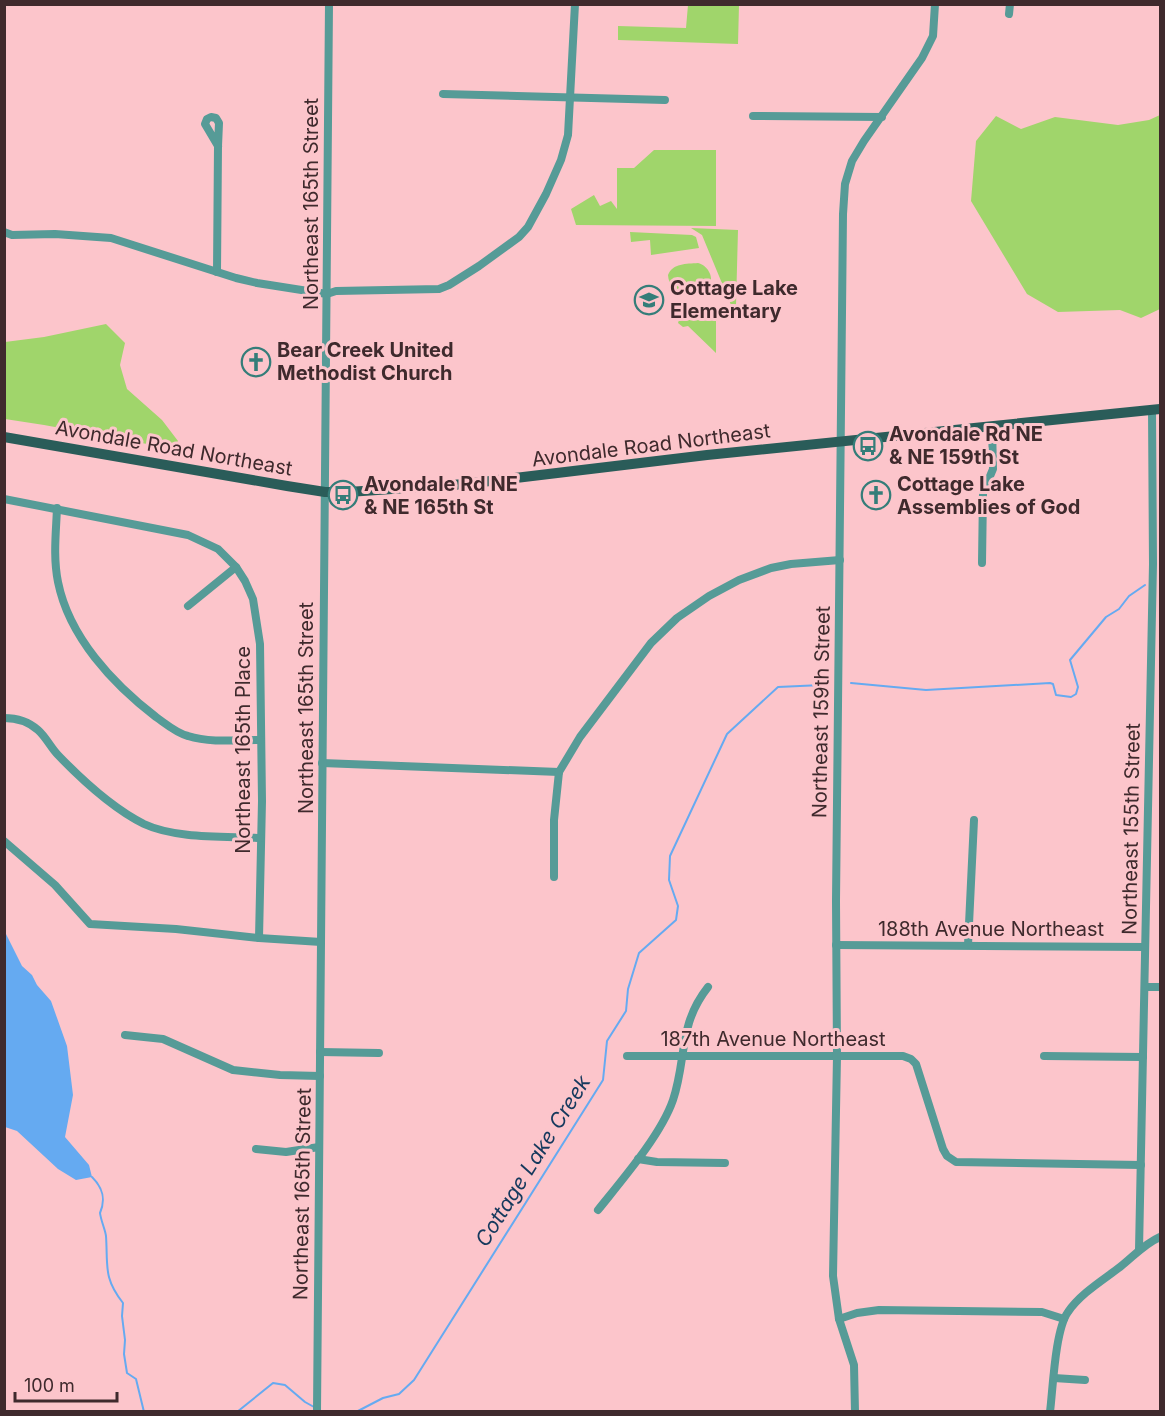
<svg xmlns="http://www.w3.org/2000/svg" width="1165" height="1416" viewBox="0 0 1165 1416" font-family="Inter,sans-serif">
	<rect width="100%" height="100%" fill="#fcc5cb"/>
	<!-- green -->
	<g fill="#a0d56b">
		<path d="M688,5H739L738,44L618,40V26L686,28Z"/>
		<path d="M1160,115V309L1141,318L1120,310L1058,312L1027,294L971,201L976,141L996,116L1021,129L1055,117L1118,125L1149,120Z"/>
		<path d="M654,150H716V226L576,225L571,209L594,195L600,206L611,201L617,209V168H634Z"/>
		<path d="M691,228L738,230L736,305H731L702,235Z"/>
		<path d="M630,232L692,235L696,237L699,248L651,255L650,240L631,242Z"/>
		<path d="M698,263C707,265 714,276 710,285C696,291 669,296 668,275C673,263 686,264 698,263Z"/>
		<path d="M687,315L688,316L687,320L716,318V353L688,326L683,327L678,323L680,317Z"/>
		<path d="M106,324L125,343L120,365L127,389L162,420L178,441L174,449L44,425L5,419V342L44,337Z"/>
	</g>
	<!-- water -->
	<path fill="#65aaf1" d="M5,932L22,966L32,975L37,985L51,1001L67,1046L73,1095L65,1137L89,1165L92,1177L76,1180L58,1169L17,1131L5,1127Z"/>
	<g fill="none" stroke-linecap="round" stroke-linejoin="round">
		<!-- stream -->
		<g stroke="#65aaf1" stroke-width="2">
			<path d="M851,683L926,690L1050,683L1053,684L1056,695L1071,697L1076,694L1078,687L1070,660L1106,617L1119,609L1129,596L1145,585"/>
			<path d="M92,1177C103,1188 106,1199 100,1213C101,1221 105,1229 106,1236C108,1265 103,1278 123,1303L122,1316L125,1340L124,1354L127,1373L136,1379L144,1412"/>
			<path d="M237,1412L273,1383L285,1385L305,1402L323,1412"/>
			<path d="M356,1412L383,1398L399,1394L414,1380L603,1080L607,1041L626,1011L628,989L639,953L676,920L678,906L669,880L670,856L727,734L778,687L822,685"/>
		</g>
		<!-- minor -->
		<g stroke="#569b97" stroke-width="8">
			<path d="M1009,14L1010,4"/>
			<path d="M443,94L665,100"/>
			<path d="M753,116L882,117"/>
			<path d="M4,232L12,235L55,234L111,238L236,278L257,283L327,294L336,291L439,289L449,285L479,266L519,237L528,227L546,194L561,160L568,135L575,4"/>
			<path d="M217,272L218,146L219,123L216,118L211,117L207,119L205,124L218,146"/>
			<path d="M4,499L188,535L218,549L236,567L245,581L253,599L260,644L262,801L259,938"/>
			<path d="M57,508C56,533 53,557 58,582C69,637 113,684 156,717C166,724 176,733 188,736C210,743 238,740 261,740"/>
			<path d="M982,563L983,493L993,469L992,426"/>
			<path d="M188,606L236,567"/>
			<path d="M4,718C17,718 29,722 38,730C46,737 51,748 58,755C83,781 112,808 144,824C176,839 225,836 261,838"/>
			<path d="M322,763L559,772"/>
			<path d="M4,841L55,885L90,924L176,929L259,938L321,942"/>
			<path d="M554,877V820L559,772L580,737L651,643L677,618L709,596L739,580L771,568L791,564L840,560"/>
			<path d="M836,945L1145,947"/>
			<path d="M968,945L974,820"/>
			<path d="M1145,987H1160"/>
			<path d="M125,1035L163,1039L233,1070L280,1075L320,1076"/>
			<path d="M320,1052L379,1053"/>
			<path d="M627,1056H903L911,1059L916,1064L943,1149L947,1156L956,1162L1141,1165"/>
			<path d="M1044,1056L1143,1057"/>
			<path d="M256,1149L286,1152L319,1147"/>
			<path d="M638,1159L657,1162L725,1163"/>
			<path d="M598,1210C622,1180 661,1135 673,1100C687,1058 678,1025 708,987"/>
			<path d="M1139,1250L1153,564L1152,410"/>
			<path d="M839,1319L857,1313L879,1310L1042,1312L1064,1319"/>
			<path d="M1054,1378L1085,1380"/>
			<path d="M317,1412L329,4"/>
			<path d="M855,1412L854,1365L839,1319L833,1276L837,1056L836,901L843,214L845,184L852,161L864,141L922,58L933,36L935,4"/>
			<path d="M1050,1412C1053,1388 1055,1330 1068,1312C1080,1294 1103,1280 1120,1267C1134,1256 1144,1244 1160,1237"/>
		</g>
		<!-- major -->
		<path stroke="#2a5c59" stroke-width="10" d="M4,437L287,486L325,492H348L465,484L707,455L1160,409"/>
	</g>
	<!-- icons -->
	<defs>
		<g id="school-ring" transform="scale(1.5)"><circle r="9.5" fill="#fcc5cb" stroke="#347d79" stroke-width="1.5"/><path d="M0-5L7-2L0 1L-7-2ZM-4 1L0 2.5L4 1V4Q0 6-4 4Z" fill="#347d79"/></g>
		<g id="church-ring" transform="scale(1.5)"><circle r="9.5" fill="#fcc5cb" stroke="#347d79" stroke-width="1.5"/><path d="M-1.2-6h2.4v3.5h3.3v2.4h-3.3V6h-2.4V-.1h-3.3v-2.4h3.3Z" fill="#347d79"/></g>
		<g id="bus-ring" transform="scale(1.5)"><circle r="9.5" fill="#fcc5cb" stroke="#347d79" stroke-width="1.5"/><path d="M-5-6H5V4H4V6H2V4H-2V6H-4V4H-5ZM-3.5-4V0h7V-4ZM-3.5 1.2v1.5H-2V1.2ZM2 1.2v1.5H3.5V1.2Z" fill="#347d79"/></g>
	</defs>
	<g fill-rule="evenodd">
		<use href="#school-ring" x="649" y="300"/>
		<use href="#church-ring" x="256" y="362"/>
		<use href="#bus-ring" x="868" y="446"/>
		<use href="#bus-ring" x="343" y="495"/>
		<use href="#church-ring" x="876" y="495"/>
	</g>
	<g text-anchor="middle" stroke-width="6" stroke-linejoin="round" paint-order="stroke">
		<!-- street labels -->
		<g font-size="20" fill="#3f2a2d" stroke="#fcc5cb">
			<text transform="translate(311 204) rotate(-90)" y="7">Northeast 165th Street</text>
			<text transform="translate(651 445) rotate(-7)" y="7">Avondale Road Northeast</text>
			<text transform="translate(174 448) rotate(10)" y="7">Avondale Road Northeast</text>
			<text transform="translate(306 708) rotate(-90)" y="7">Northeast 165th Street</text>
			<text transform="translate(821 712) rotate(-89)" y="7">Northeast 159th Street</text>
			<text transform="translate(243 750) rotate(-90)" y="7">Northeast 165th Place</text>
			<text transform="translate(1131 829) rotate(-89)" y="7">Northeast 155th Street</text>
			<text x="991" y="936">188th Avenue Northeast</text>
			<text x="773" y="1046">187th Avenue Northeast</text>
			<text transform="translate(302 1194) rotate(-89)" y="7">Northeast 165th Street</text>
		</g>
		<!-- poi labels -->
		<g font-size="20" font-weight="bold" fill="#3f2a2d" stroke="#fcc5cb" text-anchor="start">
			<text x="670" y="295">Cottage Lake<tspan x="670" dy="23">Elementary</tspan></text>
			<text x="277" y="357">Bear Creek United<tspan x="277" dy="23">Methodist Church</tspan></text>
			<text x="889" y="441">Avondale Rd NE<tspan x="889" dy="23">&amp; NE 159th St</tspan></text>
			<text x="364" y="491">Avondale Rd NE<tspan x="364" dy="23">&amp; NE 165th St</tspan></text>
			<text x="897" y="491">Cottage Lake<tspan x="897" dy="23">Assemblies of God</tspan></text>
		</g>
		<!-- water labels -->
		<g font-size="21" font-style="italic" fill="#15395d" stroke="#fcc5cb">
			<text transform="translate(533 1161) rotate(-58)" y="7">Cottage Lake Creek</text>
		</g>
	</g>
	<!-- border -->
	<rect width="1165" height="1416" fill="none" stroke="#3f2a2d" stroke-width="12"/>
	<!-- scale -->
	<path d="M15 1392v9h102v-9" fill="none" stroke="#3f2a2d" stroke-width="3"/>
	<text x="24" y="1392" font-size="18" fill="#3f2a2d" stroke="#fcc5cb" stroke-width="4.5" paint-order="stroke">100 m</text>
</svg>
